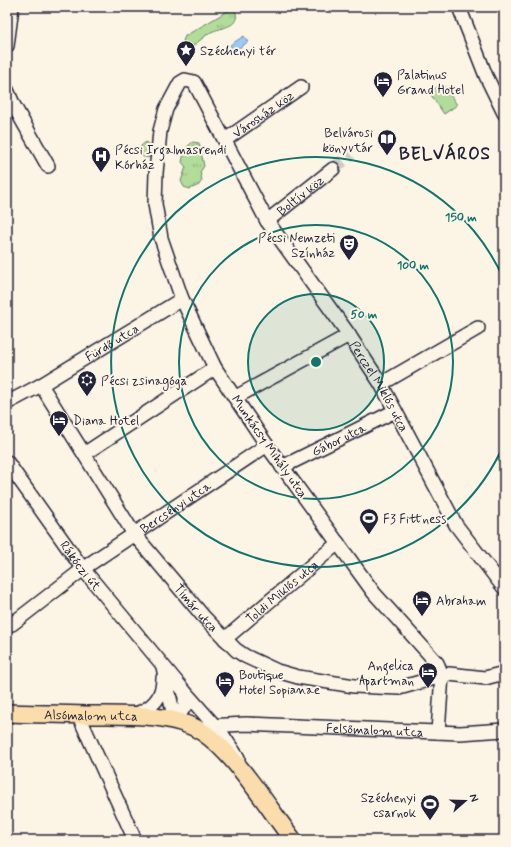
<svg xmlns="http://www.w3.org/2000/svg" width="511" height="847" viewBox="0 0 511 847" font-family="Mynerve,sans-serif">
	<defs>
		<pattern id="park-tufts" width="24" height="20" patternUnits="userSpaceOnUse"><rect width="24" height="20" fill="#b1dc99"/><path d="M3 7l-1-3M5 7V3M7 7l1-3M15 17l-1-3M17 17v-4M19 17l1-3" fill="none" stroke="#98bc85"/></pattern>
	</defs>
	<rect width="100%" height="100%" fill="#fcf5e5"/>
	<filter id="ink" filterUnits="userSpaceOnUse"><feTurbulence type="fractalNoise" baseFrequency=".025" numOctaves="2"/><feDisplacementMap in="SourceGraphic" scale="8" xChannelSelector="R" yChannelSelector="G"/><feConvolveMatrix kernelMatrix="1 2 1 2 8 2 1 2 1" color-interpolation-filters="sRGB"/></filter>
	<g filter="url(#ink)">
		<!-- park -->
		<g fill="url(#park-tufts)" stroke="#6a7f6a">
			<path d="M231,9L235,10C242,27 222,27 211,32C205,36 199,41 193,46L186,45L183,41L185,36Z"/>
			<path d="M146,142L151,148L152,156C146,160 140,156 138,151L141,146Z"/>
			<path d="M193,142L199,143L204,166L200,172L202,180L199,185L190,189L184,187L181,181L186,167L182,162C184,152 185,147 193,142Z"/>
		</g>
		<!-- garden -->
		<path fill="#b1dc99" stroke="#6a7f6a" d="M443,84L457,105L444,114L429,92Z"/>
		<!-- water -->
		<path fill="#9ccaf7" stroke="#6b87ac" d="M244,36L248,42L234,51L230,45Z"/>
		<g fill="none" stroke-linecap="round" stroke-linejoin="round">
			<!-- minor-tunnel -->
			<path stroke="#d0cbc3" stroke-width="13" stroke-dasharray="13 6" stroke-linecap="butt" d="M333,169L351,154"/>
			<!-- minor casing -->
			<g stroke="#22223b" stroke-width="16">
				<g id="minor">
					<path d="M459,7L486,76L504,113"/>
					<path d="M7,46L12,7"/>
					<path d="M7,90L14,106L48,166"/>
					<path id="s1" d="M225,140L301,87"/>
					<path id="s2" d="M267,221L333,169"/>
					<path d="M381,384L478,328"/>
					<path id="s3" d="M41,385L134,534L203,616L236,650L245,656L277,671L298,677L354,686L399,688L449,674L485,678L504,673"/>
					<path d="M236,397L349,335"/>
					<path id="s4" d="M7,403L41,385L182,299"/>
					<path d="M84,454L215,368"/>
					<path id="s5" d="M7,462L83,569L185,692L222,734L238,758"/>
					<path id="s6" d="M282,467L395,411"/>
					<path id="s7" d="M12,624L91,563L267,445"/>
					<path id="s8" d="M225,639L338,543"/>
					<path d="M163,667L175,721L185,706V692"/>
					<path d="M78,714L135,840"/>
					<path d="M133,715C152,709 163,698 163,678"/>
					<path id="s9" d="M208,726L246,724L460,733L504,730"/>
					<path id="s10" d="M438,732L442,675L437,663L374,593L268,447L215,368L182,299L161,238L155,204L156,173L160,131L166,109L180,83L185,80L194,82L267,221L347,332L381,384L456,525L504,588"/>
				</g>
			</g>
			<!-- major casing -->
			<g stroke="#22223b" stroke-width="20">
				<g id="major">
					<path id="s11" d="M7,713C33,714 60,714 86,715C122,715 174,712 204,733C236,755 269,809 293,840"/>
				</g>
			</g>
			<!-- minor -->
			<use href="#minor" stroke="#fcf5e5" stroke-width="13"/>
			<!-- major -->
			<use href="#major" stroke="#fbddab" stroke-width="17"/>
		</g>
	</g>
	<!-- distance rings -->
	<circle cx="316" cy="362" r="68" fill="#0f766e" fill-opacity=".12"/>
	<g fill="none" stroke="#0f766e" stroke-width="2">
		<circle cx="316" cy="362" r="68"/>
		<circle cx="316" cy="362" r="137"/>
		<path d="M504 444A205 205 0 1 1 504 280"/>
	</g>
	<!-- icons -->
	<defs>
		<g id="sight-pin" transform="scale(1)"><path d="M0 17L-7.5 6A9.5 9.5 0 1 1 7.5 6Z" fill="#22223b" stroke="#fcf5e5"/><path d="M0-6L1.8-2.2L6-1.7L2.9 1.2L3.7 5.4L0 3.3L-3.7 5.4L-2.9 1.2L-6-1.7L-1.8-2.2Z" fill="#fff"/></g>
		<g id="hotel-pin" transform="scale(1)"><path d="M0 17L-7.5 6A9.5 9.5 0 1 1 7.5 6Z" fill="#22223b" stroke="#fcf5e5"/><path d="M-6-4.5h1.5V1H6V5H4.5V3h-9V5H-6ZM-4 0a1.8 1.8 0 1 1 3.6 0ZM.5 0V-2.5h3Q6-2.5 6 0Z" fill="#fff"/></g>
		<g id="library-pin" transform="scale(1)"><path d="M0 17L-7.5 6A9.5 9.5 0 1 1 7.5 6Z" fill="#22223b" stroke="#fcf5e5"/><path d="M-6-4Q-3-5.5-.7-3.5V5Q-3 3-6 4ZM6-4Q3-5.5 .7-3.5V5Q3 3 6 4Z" fill="#fff"/></g>
		<g id="hospital-pin" transform="scale(1)"><path d="M0 17L-7.5 6A9.5 9.5 0 1 1 7.5 6Z" fill="#22223b" stroke="#fcf5e5"/><path d="M-5-5h3v3.5h4V-5h3V5h-3V1.5h-4V5h-3Z" fill="#fff"/></g>
		<g id="theatre-pin" transform="scale(1)"><path d="M0 17L-7.5 6A9.5 9.5 0 1 1 7.5 6Z" fill="#22223b" stroke="#fcf5e5"/><path d="M-5-5.5Q0-4 5-5.5V0Q5 5 0 6Q-5 5-5 0ZM-3.3-2.5H-1v1.5H-3.3ZM1-2.5H3.3v1.5H1ZM-2.8 1Q0 5.5 2.8 1Z" fill="#fff"/></g>
		<g id="synagogue-pin" transform="scale(1)"><path d="M0 17L-7.5 6A9.5 9.5 0 1 1 7.5 6Z" fill="#22223b" stroke="#fcf5e5"/><path d="M0-6.5L5.6 3.2H-5.6ZM0 6.5L5.6-3.2H-5.6Z" fill="#fff"/></g>
		<g id="stadium-pin" transform="scale(1)"><path d="M0 17L-7.5 6A9.5 9.5 0 1 1 7.5 6Z" fill="#22223b" stroke="#fcf5e5"/><path d="M0-5a6.5 5 0 1 0 0 10a6.5 5 0 1 0 0-10ZM-3.5-1.8h7v3.6h-7Z" fill="#fff"/></g>
	</defs>
	<g fill-rule="evenodd">
		<use href="#sight-pin" x="186" y="50"/>
		<use href="#hotel-pin" x="383" y="81"/>
		<use href="#library-pin" x="387" y="139"/>
		<use href="#hospital-pin" x="101" y="156"/>
		<use href="#theatre-pin" x="349" y="244"/>
		<use href="#synagogue-pin" x="87" y="380"/>
		<use href="#hotel-pin" x="59" y="420"/>
		<use href="#stadium-pin" x="369" y="518"/>
		<use href="#hotel-pin" x="422" y="600"/>
		<use href="#hotel-pin" x="428" y="672"/>
		<use href="#hotel-pin" x="225" y="681"/>
		<use href="#stadium-pin" x="430" y="804"/>
	</g>
	<g text-anchor="middle" stroke-width="4" stroke-linejoin="round" paint-order="stroke">
		<!-- poi labels -->
		<g font-size="13" fill="#22223b" stroke="#fcf5e5" text-anchor="start">
			<text x="200" y="55">Széchenyi tér</text>
			<text x="397" y="79">Palatinus<tspan x="397" dy="15">Grand Hotel</tspan></text>
			<text x="373" y="137" text-anchor="end">Belvárosi<tspan x="373" dy="15">könyvtár</tspan></text>
			<text x="115" y="154">Pécsi Irgalmasrendi<tspan x="115" dy="15">Kórház</tspan></text>
			<text x="335" y="242" text-anchor="end">Pécsi Nemzeti<tspan x="335" dy="15">Színház</tspan></text>
			<text x="101" y="385">Pécsi zsinagóga</text>
			<text x="73" y="425">Diana Hotel</text>
			<text x="383" y="523">F3 Fittness</text>
			<text x="436" y="605">Abraham</text>
			<text x="414" y="670" text-anchor="end">Angelica<tspan x="414" dy="15">Apartman</tspan></text>
			<text x="239" y="679">Boutique<tspan x="239" dy="15">Hotel Sopianae</tspan></text>
			<text x="416" y="802" text-anchor="end">Széchenyi<tspan x="416" dy="15">csarnok</tspan></text>
		</g>
		<!-- street labels -->
		<g font-size="13" fill="#22223b" stroke="#fcf5e5">
			<text dy="5" stroke="none"><textPath href="#s1" startOffset="46">Városház köz</textPath></text>
			<text dy="5" stroke="none"><textPath href="#s2" startOffset="42">Boltív köz</textPath></text>
			<text dy="5" stroke="none"><textPath href="#s4" startOffset="121">Fürdő utca</textPath></text>
			<text dy="5" stroke="none"><textPath href="#s10" startOffset="1113">Perczel Miklós utca</textPath></text>
			<text dy="5" stroke="none"><textPath href="#s6" startOffset="63">Gábor utca</textPath></text>
			<text transform="translate(270 446) rotate(55)" y="5">Munkácsy Mihály utca</text>
			<text dy="5" stroke="none"><textPath href="#s7" startOffset="201">Bercsényi utca</textPath></text>
			<text dy="5" stroke="none"><textPath href="#s5" startOffset="127">Rákóczi út</textPath></text>
			<text dy="5" stroke="none"><textPath href="#s8" startOffset="74">Toldi Miklós utca</textPath></text>
			<text dy="5" stroke="none"><textPath href="#s3" startOffset="272">Tímár utca</textPath></text>
			<text dy="5" stroke="none"><textPath href="#s11" startOffset="84">Alsómalom utca</textPath></text>
			<text dy="5" stroke="none"><textPath href="#s9" startOffset="167">Felsőmalom utca</textPath></text>
		</g>
		<!-- district labels -->
		<g font-size="17" font-weight="bold" letter-spacing="1" fill="#22223b" stroke="#fcf5e5">
			<text x="445" y="159">BELVÁROS</text>
		</g>
	</g>
	<circle cx="316" cy="362" r="6" fill="#0f766e" stroke="#fcf5e5" stroke-width="2"/>
	<g font-size="12" text-anchor="middle" font-weight="bold" fill="#0f766e" stroke="#fcf5e5" stroke-width="4" stroke-linejoin="round" paint-order="stroke">
		<text x="461" y="221">150 m</text>
		<text x="413" y="269">100 m</text>
		<text x="364" y="318">50 m</text>
	</g>
	<!-- margin -->
	<rect width="511" height="847" fill="none" stroke="#fcf5e5" stroke-width="24"/>
	<rect x="12" y="12" width="487" height="823" fill="none" stroke="#22223b" stroke-width="1.5" filter="url(#ink)"/>
	<!-- north arrow -->
	<g transform="translate(465 801) rotate(70)" stroke="#fcf5e5" stroke-width="3" paint-order="stroke">
	<path d="M0-3L7 15L0 10L-7 15Z" fill="#22223b"/>
	<text y="-6" font-size="11" font-weight="bold" text-anchor="middle" fill="#22223b">N</text>
	</g>
</svg>
